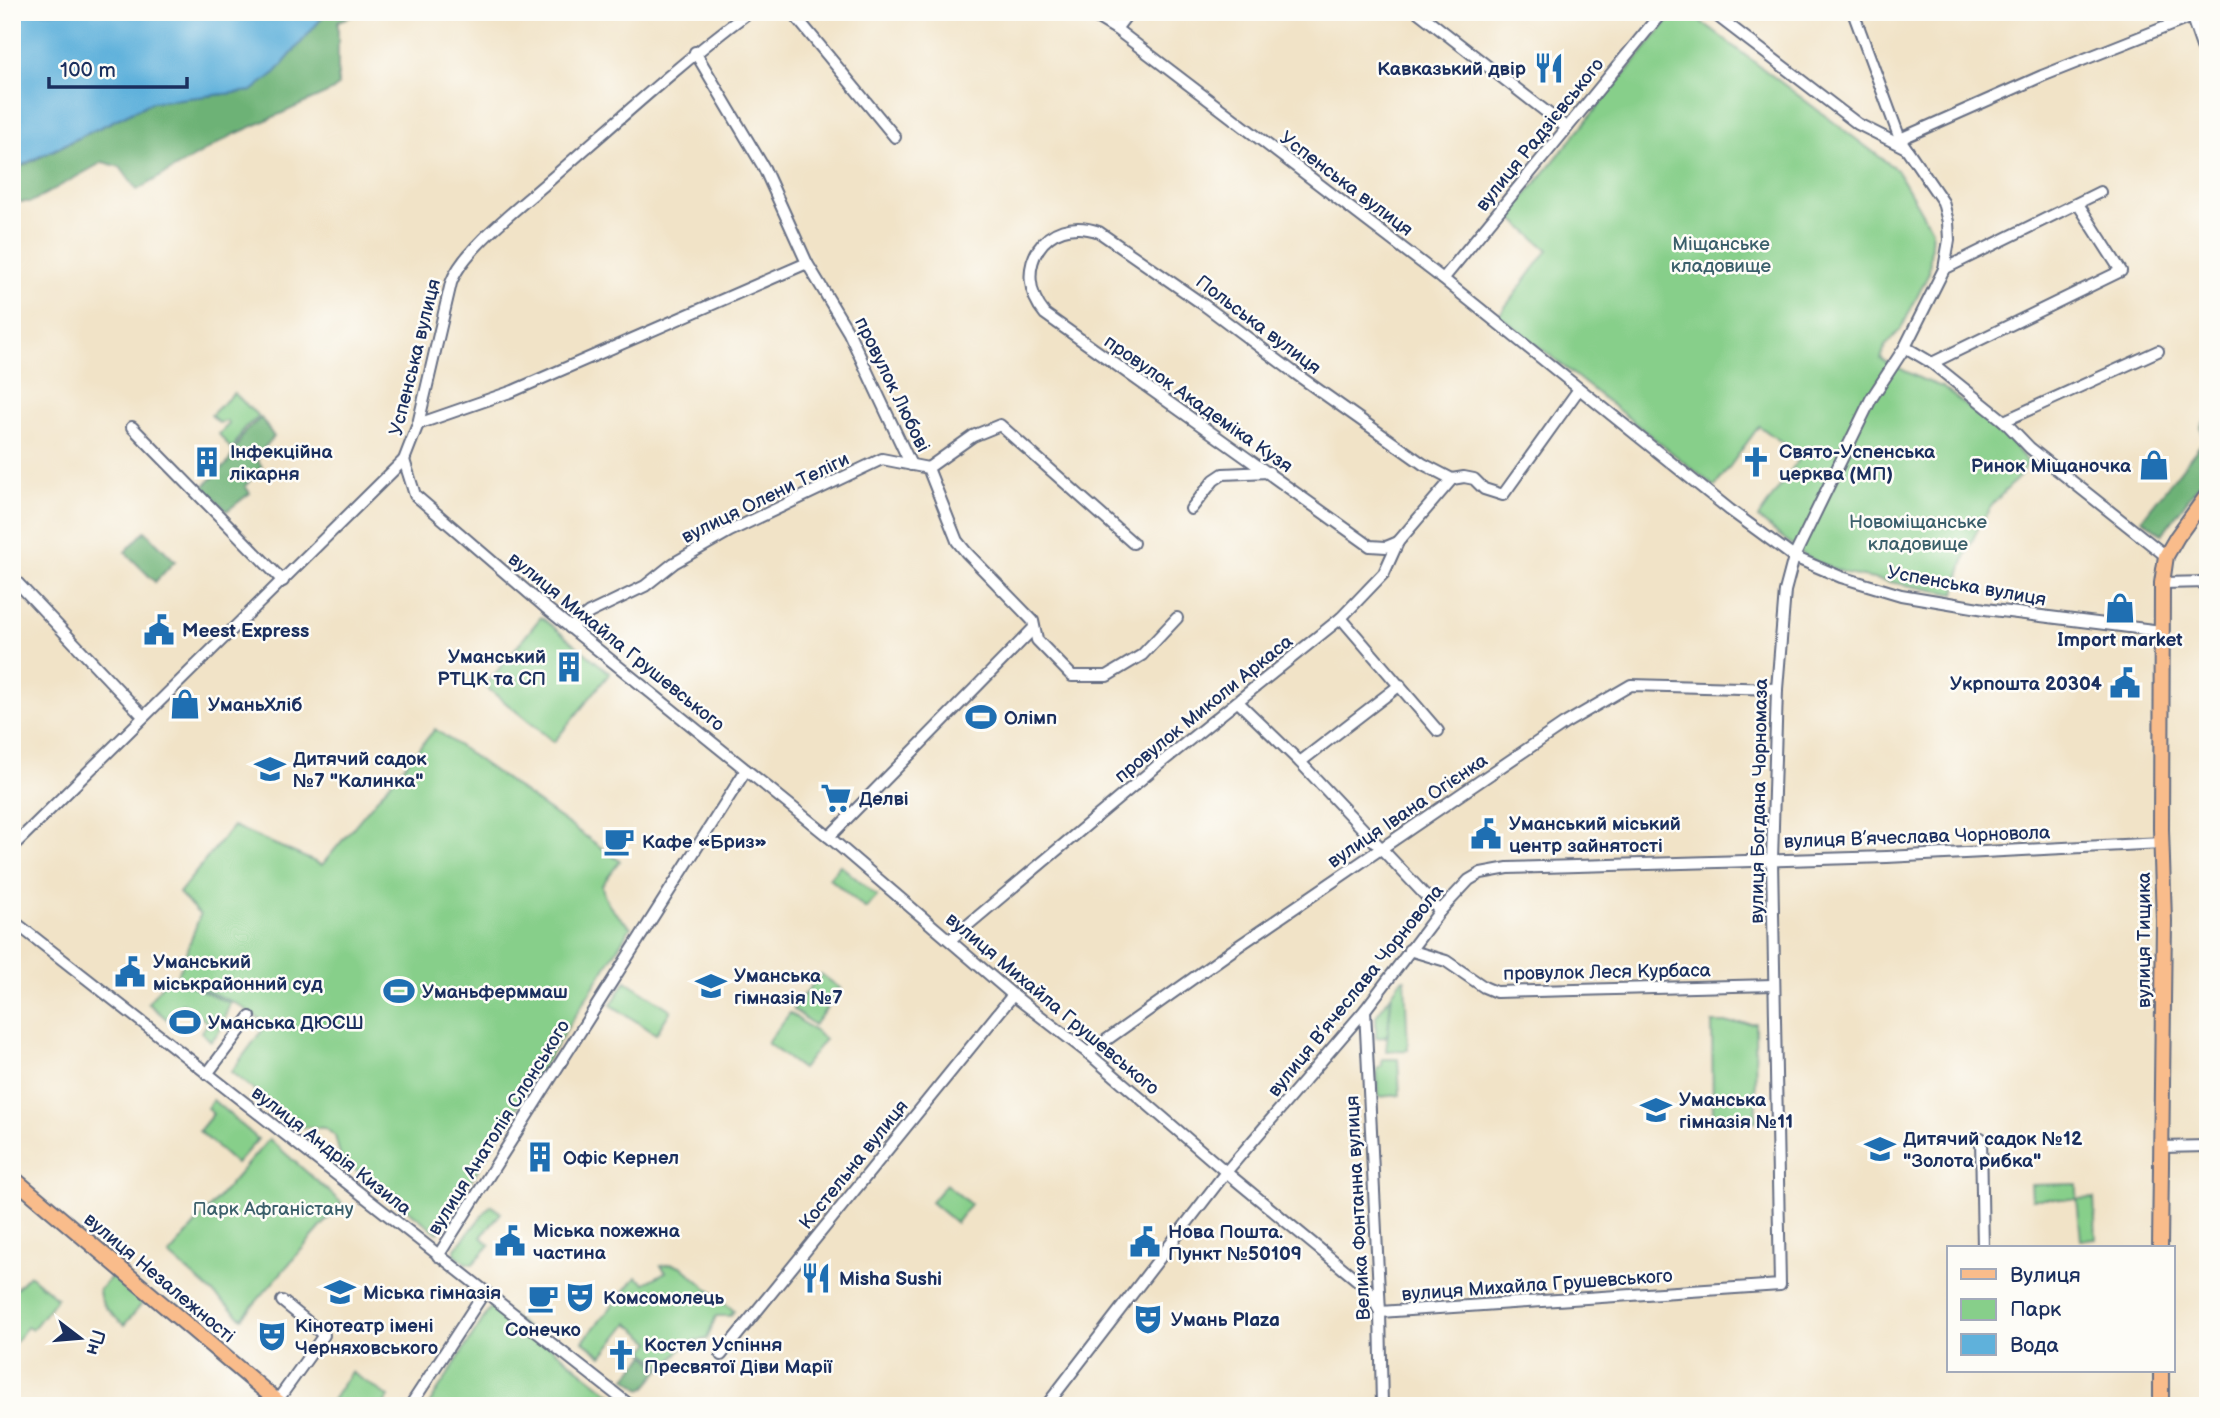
<svg xmlns="http://www.w3.org/2000/svg" width="2220" height="1418" viewBox="0 0 2220 1418" font-family="'Balsamiq Sans',sans-serif">
	<rect width="100%" height="100%" fill="#fdfcf7"/>
	<filter id="ink" filterUnits="userSpaceOnUse"><feTurbulence type="fractalNoise" baseFrequency=".0143" numOctaves="2"/><feDisplacementMap in="SourceGraphic" scale="14" xChannelSelector="R" yChannelSelector="G"/><feConvolveMatrix kernelMatrix="1 2 1 2 8 2 1 2 1" color-interpolation-filters="sRGB"/></filter>
	<filter id="wash" filterUnits="userSpaceOnUse"><feTurbulence type="fractalNoise" baseFrequency=".00686" numOctaves="4" result="noise"/><feDisplacementMap in="SourceGraphic" scale="28" xChannelSelector="R" yChannelSelector="G"/><feGaussianBlur stdDeviation="1.57" result="paint"/><feColorMatrix in="noise" values="0 0 0 0 0 0 0 0 0 0 0 0 0 0 0 0 0 1.4 0 .05"/><feComposite in="paint" operator="in"/></filter>
	<g filter="url(#wash)">
		<rect width="100%" height="100%" fill="#f1e3c7"/>
		<!-- green -->
		<g fill="#87cf8a" stroke="#517f74" stroke-width="2">
			<path d="M1675,12H1688L1897,170L1932,230L1929,273L1901,329L1885,346L1881,359L1921,379L1942,387L2005,436L2028,462C2017,484 2002,491 1990,508C1974,533 1960,565 1955,594L1852,575L1831,568L1807,557L1758,518L1801,456L1759,426L1715,487L1499,315L1548,250L1509,216Z"/>
			<path d="M234,393L259,417L244,428L232,450L219,434L229,424L226,421L219,423L211,415Z"/>
			<path d="M541,617L610,673L554,742L485,686Z"/>
			<path d="M435,729L620,861L602,885C604,905 616,914 631,927L438,1233L341,1159L335,1136L325,1128L301,1127L231,1072L267,1024L237,1004L177,978L200,915L179,893L233,826L322,865Z"/>
			<path d="M840,865L877,896L866,909L829,878Z"/>
			<path d="M821,974L841,989L814,1025L793,1009Z"/>
			<path d="M169,976L230,1003L219,1032L211,1041L201,1032L208,1023L183,1003L168,1020L148,1003Z"/>
			<path d="M1402,979H1405L1408,1050L1386,1051L1392,993Z"/>
			<path d="M626,981L671,1010L656,1034L611,1005Z"/>
			<path d="M1391,996L1388,1032L1385,1037L1376,1038V1016Z"/>
			<path d="M790,1013L825,1039L802,1069L767,1043Z"/>
			<path d="M1712,1023H1755L1756,1121L1713,1122Z"/>
			<path d="M1382,1059H1398L1400,1095L1378,1097L1377,1069L1382,1066Z"/>
			<path d="M213,1100L258,1139L236,1164L199,1131L213,1114L207,1108Z"/>
			<path d="M269,1139L342,1203L242,1318L169,1255Z"/>
			<path d="M946,1184L970,1204L956,1223L931,1202Z"/>
			<path d="M2077,1184V1199L2094,1198L2096,1239L2081,1240L2077,1199H2032L2031,1185Z"/>
			<path d="M491,1205L501,1213L481,1237L490,1245L473,1264L466,1263L455,1254V1249Z"/>
			<path d="M671,1264L681,1266L734,1311L730,1316H716L707,1339L686,1343L665,1369L644,1351L651,1342L628,1323L602,1356L583,1341L636,1277L645,1283L666,1272L661,1266Z"/>
			<path d="M29,1275L57,1298L32,1330L27,1327L13,1345L12,1293Z"/>
			<path d="M112,1276L143,1303L124,1325C112,1314 100,1307 99,1290Z"/>
			<path d="M494,1302L626,1406H428Z"/>
			<path d="M351,1372L389,1397L383,1406H328Z"/>
		</g>
		<!-- forest -->
		<g fill="#6db276" stroke="#44706a" stroke-width="2">
			<path d="M327,12H363L338,21V86L332,91L233,135L137,190L120,167L103,162L31,202H12V171L152,102L252,91L276,72Z"/>
			<path d="M2208,417V472L2162,534L2142,519L2204,440L2201,426Z"/>
			<path d="M261,418L274,437L256,457L262,467L245,486L250,493L227,511L203,487L228,463L245,431Z"/>
			<path d="M145,531L175,561L155,582L125,552Z"/>
			<path d="M645,1355L661,1369L646,1387L641,1389L626,1378Z"/>
		</g>
		<!-- water -->
		<path fill="#5fb1db" stroke="#3d709c" stroke-width="2" d="M12,12H327L276,72L252,91L152,102L12,170Z"/>
	</g>
	<g filter="url(#ink)">
		<g fill="none" stroke-linecap="round" stroke-linejoin="round">
			<!-- minor casing -->
			<g stroke="#666e83" stroke-width="14">
				<g id="minor">
					<path d="M792,12L895,137"/>
					<path d="M1088,12L1116,29L1443,279L1730,510L1794,557L1841,577L1901,595L1985,609L2161,631"/>
					<path d="M1418,12L1567,128"/>
					<path d="M1712,12L1858,124L1904,147"/>
					<path d="M1853,12L1900,139"/>
					<path d="M2190,12L2208,64"/>
					<path d="M1116,29L1129,12"/>
					<path d="M695,52L764,168L807,263"/>
					<path d="M1944,269L2100,192"/>
					<path d="M1443,279L1662,12"/>
					<path d="M1905,347L1932,363L2004,421L2030,448L2166,556"/>
					<path d="M1932,363L2121,271L2078,204"/>
					<path d="M2004,421L2158,351"/>
					<path d="M418,424L513,391L807,263L849,333L911,465"/>
					<path d="M132,427L283,581"/>
					<path d="M404,460L415,495L545,607L829,837L1013,995L1088,1053L1226,1172L1368,1289L1380,1312"/>
					<path d="M928,468L973,436L1000,425L1133,543"/>
					<path d="M1191,509L1214,480L1223,474L1269,472"/>
					<path d="M1398,542L1386,547L1370,546L1045,314C1009,271 1045,212 1099,232L1204,305L1296,374L1423,464L1452,479L1464,477L1474,479L1484,489L1503,495L1579,389"/>
					<path d="M12,577L143,716"/>
					<path d="M2162,583L2208,582"/>
					<path d="M1341,618L1438,731"/>
					<path d="M570,628L589,613L645,586L674,563L730,531L882,459L928,468L957,541L966,552L1033,621L1037,640L1072,676H1107L1142,655L1177,618"/>
					<path d="M1238,702L1300,762L1440,911"/>
					<path d="M1300,762L1400,685"/>
					<path d="M829,837L1034,628"/>
					<path d="M12,847L404,460L418,424L451,283C463,249 522,205 550,180C615,123 679,64 749,12"/>
					<path d="M12,920L631,1406"/>
					<path d="M950,940L1157,766L1341,618L1384,573L1398,542L1452,479"/>
					<path d="M1409,950L1446,961L1484,987L1496,992L1773,985"/>
					<path d="M1365,1010L1380,1312L1382,1406"/>
					<path d="M1088,1053L1240,945L1483,779L1564,724L1631,685L1777,689"/>
					<path d="M207,1074L250,1017"/>
					<path d="M1981,1138L1983,1248"/>
					<path d="M2161,1147L2208,1146"/>
					<path d="M438,1256L746,770"/>
					<path d="M1380,1312L1780,1285L1772,860L1777,689L1785,591L1794,557L1871,399L1905,347L1944,269L1949,240L1948,222L1943,202L1900,139L2042,76L2191,17"/>
					<path d="M721,1355L1013,995"/>
					<path d="M277,1401L324,1335L282,1301"/>
					<path d="M410,1406L485,1291"/>
					<path d="M1046,1406L1226,1172L1365,1010L1440,911L1469,880L1481,873L1508,868L1887,857L2162,843"/>
				</g>
			</g>
			<!-- major casing -->
			<g stroke="#666e83" stroke-width="18">
				<g id="major">
					<path d="M12,1177L283,1406"/>
					<path d="M2160,1248L2164,921L2161,829L2162,583L2166,556L2177,537L2208,494"/>
					<path d="M2161,1371V1406"/>
				</g>
			</g>
			<!-- minor -->
			<use href="#minor" stroke="#fff" stroke-width="10"/>
			<!-- major -->
			<use href="#major" stroke="#f9bc8b" stroke-width="14"/>
		</g>
	</g>
	<!-- icons -->
	<defs>
		<g id="restaurant-bare" transform="scale(2.415)"><path d="M-5-6h1v4h1v-4h1v4h1v-4h1v5L-1.5 .5V6h-2V.5L-5-1ZM5-6V6H3V1.5H1.5Q1.5-4 5-6Z" fill="#1f6fb2" stroke="#fdfcf7" stroke-width="2.5" paint-order="stroke"/></g>
		<g id="building-bare" transform="scale(2.415)"><path d="M-4-6H4V6H1V3H-1V6H-4ZM-2.5-4.3h1.7v1.8h-1.7ZM.8-4.3h1.7v1.8H.8ZM-2.5-1h1.7V.8h-1.7ZM.8-1h1.7V.8H.8Z" fill="#1f6fb2" stroke="#fdfcf7" stroke-width="2.5" paint-order="stroke"/></g>
		<g id="church-bare" transform="scale(2.415)"><path d="M-1.2-6h2.4v3.5h3.3v2.4h-3.3V6h-2.4V-.1h-3.3v-2.4h3.3Z" fill="#1f6fb2" stroke="#fdfcf7" stroke-width="2.5" paint-order="stroke"/></g>
		<g id="shop-bare" transform="scale(2.415)"><path d="M-5-2.5h2.3a2.7 3.5 0 0 1 5.4 0H5L5.5 6h-11ZM-1.5-2.5h3a1.5 2.3 0 0 0-3 0Z" fill="#1f6fb2" stroke="#fdfcf7" stroke-width="2.5" paint-order="stroke"/></g>
		<g id="civic-bare" transform="scale(2.415)"><path d="M-.6-6.5H3V-4.5H.6V-3L4-1V1h2V6H-6V1h2V-1L-.6-3ZM-1.2 2.5V6h2.4V2.5Z" fill="#1f6fb2" stroke="#fdfcf7" stroke-width="2.5" paint-order="stroke"/></g>
		<g id="stadium-bare" transform="scale(2.415)"><path d="M0-5a6.5 5 0 1 0 0 10a6.5 5 0 1 0 0-10ZM-3.5-1.8h7v3.6h-7Z" fill="#1f6fb2" stroke="#fdfcf7" stroke-width="2.5" paint-order="stroke"/></g>
		<g id="school-bare" transform="scale(2.415)"><path d="M0-5L7-2L0 1L-7-2ZM-4 1L0 2.5L4 1V4Q0 6-4 4Z" fill="#1f6fb2" stroke="#fdfcf7" stroke-width="2.5" paint-order="stroke"/></g>
		<g id="supermarket-bare" transform="scale(2.415)"><path d="M-6-5.5h2.5l.6 2H6L4.5 2H-2.5L-4.4-4H-6ZM-1.5 3.2a1.3 1.3 0 1 0 .1 0ZM3 3.2a1.3 1.3 0 1 0 .1 0Z" fill="#1f6fb2" stroke="#fdfcf7" stroke-width="2.5" paint-order="stroke"/></g>
		<g id="cafe-bare" transform="scale(2.415)"><path d="M-5.5-4.5H6V0H3Q3 3.5 0 3.5H-2.5Q-5.5 3.5-5.5 0ZM3-3.2v2h1.7v-2ZM-6 4.5H4V6H-6Z" fill="#1f6fb2" stroke="#fdfcf7" stroke-width="2.5" paint-order="stroke"/></g>
		<g id="theatre-bare" transform="scale(2.415)"><path d="M-5-5.5Q0-4 5-5.5V0Q5 5 0 6Q-5 5-5 0ZM-3.3-2.5H-1v1.5H-3.3ZM1-2.5H3.3v1.5H1ZM-2.8 1Q0 5.5 2.8 1Z" fill="#1f6fb2" stroke="#fdfcf7" stroke-width="2.5" paint-order="stroke"/></g>
	</defs>
	<g fill-rule="evenodd">
		<use href="#restaurant-bare" x="1549" y="68"/>
		<use href="#building-bare" x="207" y="462"/>
		<use href="#church-bare" x="1756" y="462"/>
		<use href="#shop-bare" x="2154" y="465"/>
		<use href="#shop-bare" x="2120" y="608"/>
		<use href="#civic-bare" x="159" y="630"/>
		<use href="#building-bare" x="569" y="667"/>
		<use href="#civic-bare" x="2125" y="683"/>
		<use href="#shop-bare" x="185" y="704"/>
		<use href="#stadium-bare" x="981" y="717"/>
		<use href="#school-bare" x="270" y="769"/>
		<use href="#supermarket-bare" x="836" y="798"/>
		<use href="#civic-bare" x="1486" y="834"/>
		<use href="#cafe-bare" x="619" y="841"/>
		<use href="#civic-bare" x="130" y="972"/>
		<use href="#school-bare" x="711" y="986"/>
		<use href="#stadium-bare" x="399" y="991"/>
		<use href="#stadium-bare" x="185" y="1022"/>
		<use href="#school-bare" x="1656" y="1110"/>
		<use href="#school-bare" x="1880" y="1149"/>
		<use href="#building-bare" x="540" y="1157"/>
		<use href="#civic-bare" x="510" y="1241"/>
		<use href="#civic-bare" x="1145" y="1242"/>
		<use href="#restaurant-bare" x="816" y="1278"/>
		<use href="#school-bare" x="340" y="1292"/>
		<use href="#theatre-bare" x="580" y="1297"/>
		<use href="#cafe-bare" x="543" y="1298"/>
		<use href="#theatre-bare" x="1148" y="1319"/>
		<use href="#theatre-bare" x="272" y="1336"/>
		<use href="#church-bare" x="621" y="1355"/>
	</g>
	<g text-anchor="middle" stroke-width="5" stroke-linejoin="round" paint-order="stroke">
		<!-- poi labels -->
		<g font-size="19" font-weight="bold" fill="#1b2f5e" stroke="#fdfcf7" text-anchor="start">
			<text x="1526" y="75" text-anchor="end">Кавказький двір</text>
			<text x="230" y="458">Інфекційна<tspan x="230" dy="22">лікарня</tspan></text>
			<text x="1779" y="458">Свято-Успенська<tspan x="1779" dy="22">церква (МП)</tspan></text>
			<text x="2131" y="472" text-anchor="end">Ринок Міщаночка</text>
			<text x="182" y="637">Meest Express</text>
			<text x="2120" y="646" text-anchor="middle">Import market</text>
			<text x="546" y="663" text-anchor="end">Уманський<tspan x="546" dy="22">РТЦК та СП</tspan></text>
			<text x="2102" y="690" text-anchor="end">Укрпошта 20304</text>
			<text x="208" y="711">УманьХліб</text>
			<text x="1004" y="724">Олімп</text>
			<text x="293" y="765">Дитячий садок<tspan x="293" dy="22">№7 "Калинка"</tspan></text>
			<text x="859" y="805">Делві</text>
			<text x="1509" y="830">Уманський міський<tspan x="1509" dy="22">центр зайнятості</tspan></text>
			<text x="642" y="848">Кафе «Бриз»</text>
			<text x="153" y="968">Уманський<tspan x="153" dy="22">міськрайонний суд</tspan></text>
			<text x="734" y="982">Уманська<tspan x="734" dy="22">гімназія №7</tspan></text>
			<text x="422" y="998">Уманьферммаш</text>
			<text x="208" y="1029">Уманська ДЮСШ</text>
			<text x="1679" y="1106">Уманська<tspan x="1679" dy="22">гімназія №11</tspan></text>
			<text x="1903" y="1145">Дитячий садок №12<tspan x="1903" dy="22">"Золота рибка"</tspan></text>
			<text x="563" y="1164">Офіс Кернел</text>
			<text x="533" y="1237">Міська пожежна<tspan x="533" dy="22">частина</tspan></text>
			<text x="1168" y="1238">Нова Пошта.<tspan x="1168" dy="22">Пункт №50109</tspan></text>
			<text x="839" y="1285">Мisha Sushi</text>
			<text x="363" y="1299">Міська гімназія</text>
			<text x="603" y="1304">Комсомолець</text>
			<text x="1171" y="1326">Умань Plaza</text>
			<text x="295" y="1332">Кінотеатр імені<tspan x="295" dy="22">Черняховського</tspan></text>
			<text x="543" y="1336" text-anchor="middle">Сонечко</text>
			<text x="644" y="1351">Костел Успіння<tspan x="644" dy="22">Пресвятої Діви Марії</tspan></text>
		</g>
		<!-- street labels -->
		<g font-size="19" fill="#1b2f5e" stroke="#fdfcf7">
			<text transform="translate(1539 134) rotate(-51)" y="7">вулиця Радзієвського</text>
			<text transform="translate(1347 183) rotate(37)" y="7">Успенська вулиця</text>
			<text transform="translate(1259 324) rotate(37)" y="7">Польська вулиця</text>
			<text transform="translate(414 357) rotate(-76)" y="7">Успенська вулиця</text>
			<text transform="translate(893 384) rotate(64)" y="7">провулок Любові</text>
			<text transform="translate(1199 403) rotate(35)" y="7">провулок Академіка Кузя</text>
			<text transform="translate(765 497) rotate(-26)" y="7">вулиця Олени Теліги</text>
			<text transform="translate(1967 585) rotate(10)" y="7">Успенська вулиця</text>
			<text transform="translate(617 641) rotate(39)" y="7">вулиця Михайла Грушевського</text>
			<text transform="translate(1203 708) rotate(-39)" y="7">провулок Миколи Аркаса</text>
			<text transform="translate(1758 801) rotate(-89)" y="7">вулиця Богдана Чорномаза</text>
			<text transform="translate(1407 810) rotate(-34)" y="7">вулиця Івана Огієнка</text>
			<text transform="translate(1917 836) rotate(-2)" y="7">вулиця В’ячеслава Чорновола</text>
			<text transform="translate(2143 940) rotate(-90)" y="7">вулиця Тищика</text>
			<text transform="translate(1607 971) rotate(-1)" y="7">провулок Леся Курбаса</text>
			<text transform="translate(1355 990) rotate(-51)" y="7">вулиця В’ячеслава Чорновола</text>
			<text transform="translate(1053 1003) rotate(40)" y="7">вулиця Михайла Грушевського</text>
			<text transform="translate(498 1127) rotate(-58)" y="7">вулиця Анатолія Слонського</text>
			<text transform="translate(332 1150) rotate(38)" y="7">вулиця Андрія Кизила</text>
			<text transform="translate(853 1164) rotate(-51)" y="7">Костельна вулиця</text>
			<text transform="translate(1357 1208) rotate(-93)" y="7">Велика Фонтанна вулиця</text>
			<text transform="translate(160 1277) rotate(40)" y="7">вулиця Незалежності</text>
			<text transform="translate(1537 1284) rotate(-4)" y="7">вулиця Михайла Грушевського</text>
		</g>
		<!-- park labels -->
		<g font-size="19" fill="#3b5f6b" stroke="#fdfcf7">
			<text x="1721" y="250">Міщанське<tspan x="1721" dy="22">кладовище</tspan></text>
			<text x="1918" y="528">Новоміщанське<tspan x="1918" dy="22">кладовище</tspan></text>
			<text x="273" y="1215">Парк Афганістану</text>
		</g>
	</g>
	<!-- margin -->
	<rect width="2220" height="1418" fill="none" stroke="#fdfcf7" stroke-width="42"/>
	<!-- legend -->
	<rect x="1947" y="1246" width="228" height="126" fill="#fdfcf7" stroke="#a3aaba" stroke-width="2"/>
	<rect x="1961" y="1269" width="35" height="10" fill="#f9bc8b" stroke="#a3aaba" stroke-width="2"/>
	<text x="2010" y="1282" font-size="21" fill="#1b2f5e">Вулиця</text>
	<rect x="1961" y="1299" width="35" height="21" fill="#87cf8a" stroke="#a3aaba" stroke-width="2"/>
	<text x="2010" y="1316" font-size="21" fill="#1b2f5e">Парк</text>
	<rect x="1961" y="1334" width="35" height="21" fill="#5fb1db" stroke="#a3aaba" stroke-width="2"/>
	<text x="2010" y="1352" font-size="21" fill="#1b2f5e">Вода</text>
	<!-- north arrow -->
	<g transform="translate(80 1338) rotate(106)" stroke="#fdfcf7" stroke-width="5" paint-order="stroke">
	<path d="M0-5L12 26L0 18L-12 26Z" fill="#1b2f5e"/>
	<text y="-10" font-size="19" font-weight="bold" text-anchor="middle" fill="#1b2f5e">Пн</text>
	</g>
	<!-- scale -->
	<path d="M49 77v10h138v-10" fill="none" stroke="#1b2f5e" stroke-width="3.5"/>
	<text x="60" y="77" font-size="21" fill="#1b2f5e" stroke="#fdfcf7" stroke-width="5" paint-order="stroke">100 m</text>
</svg>
